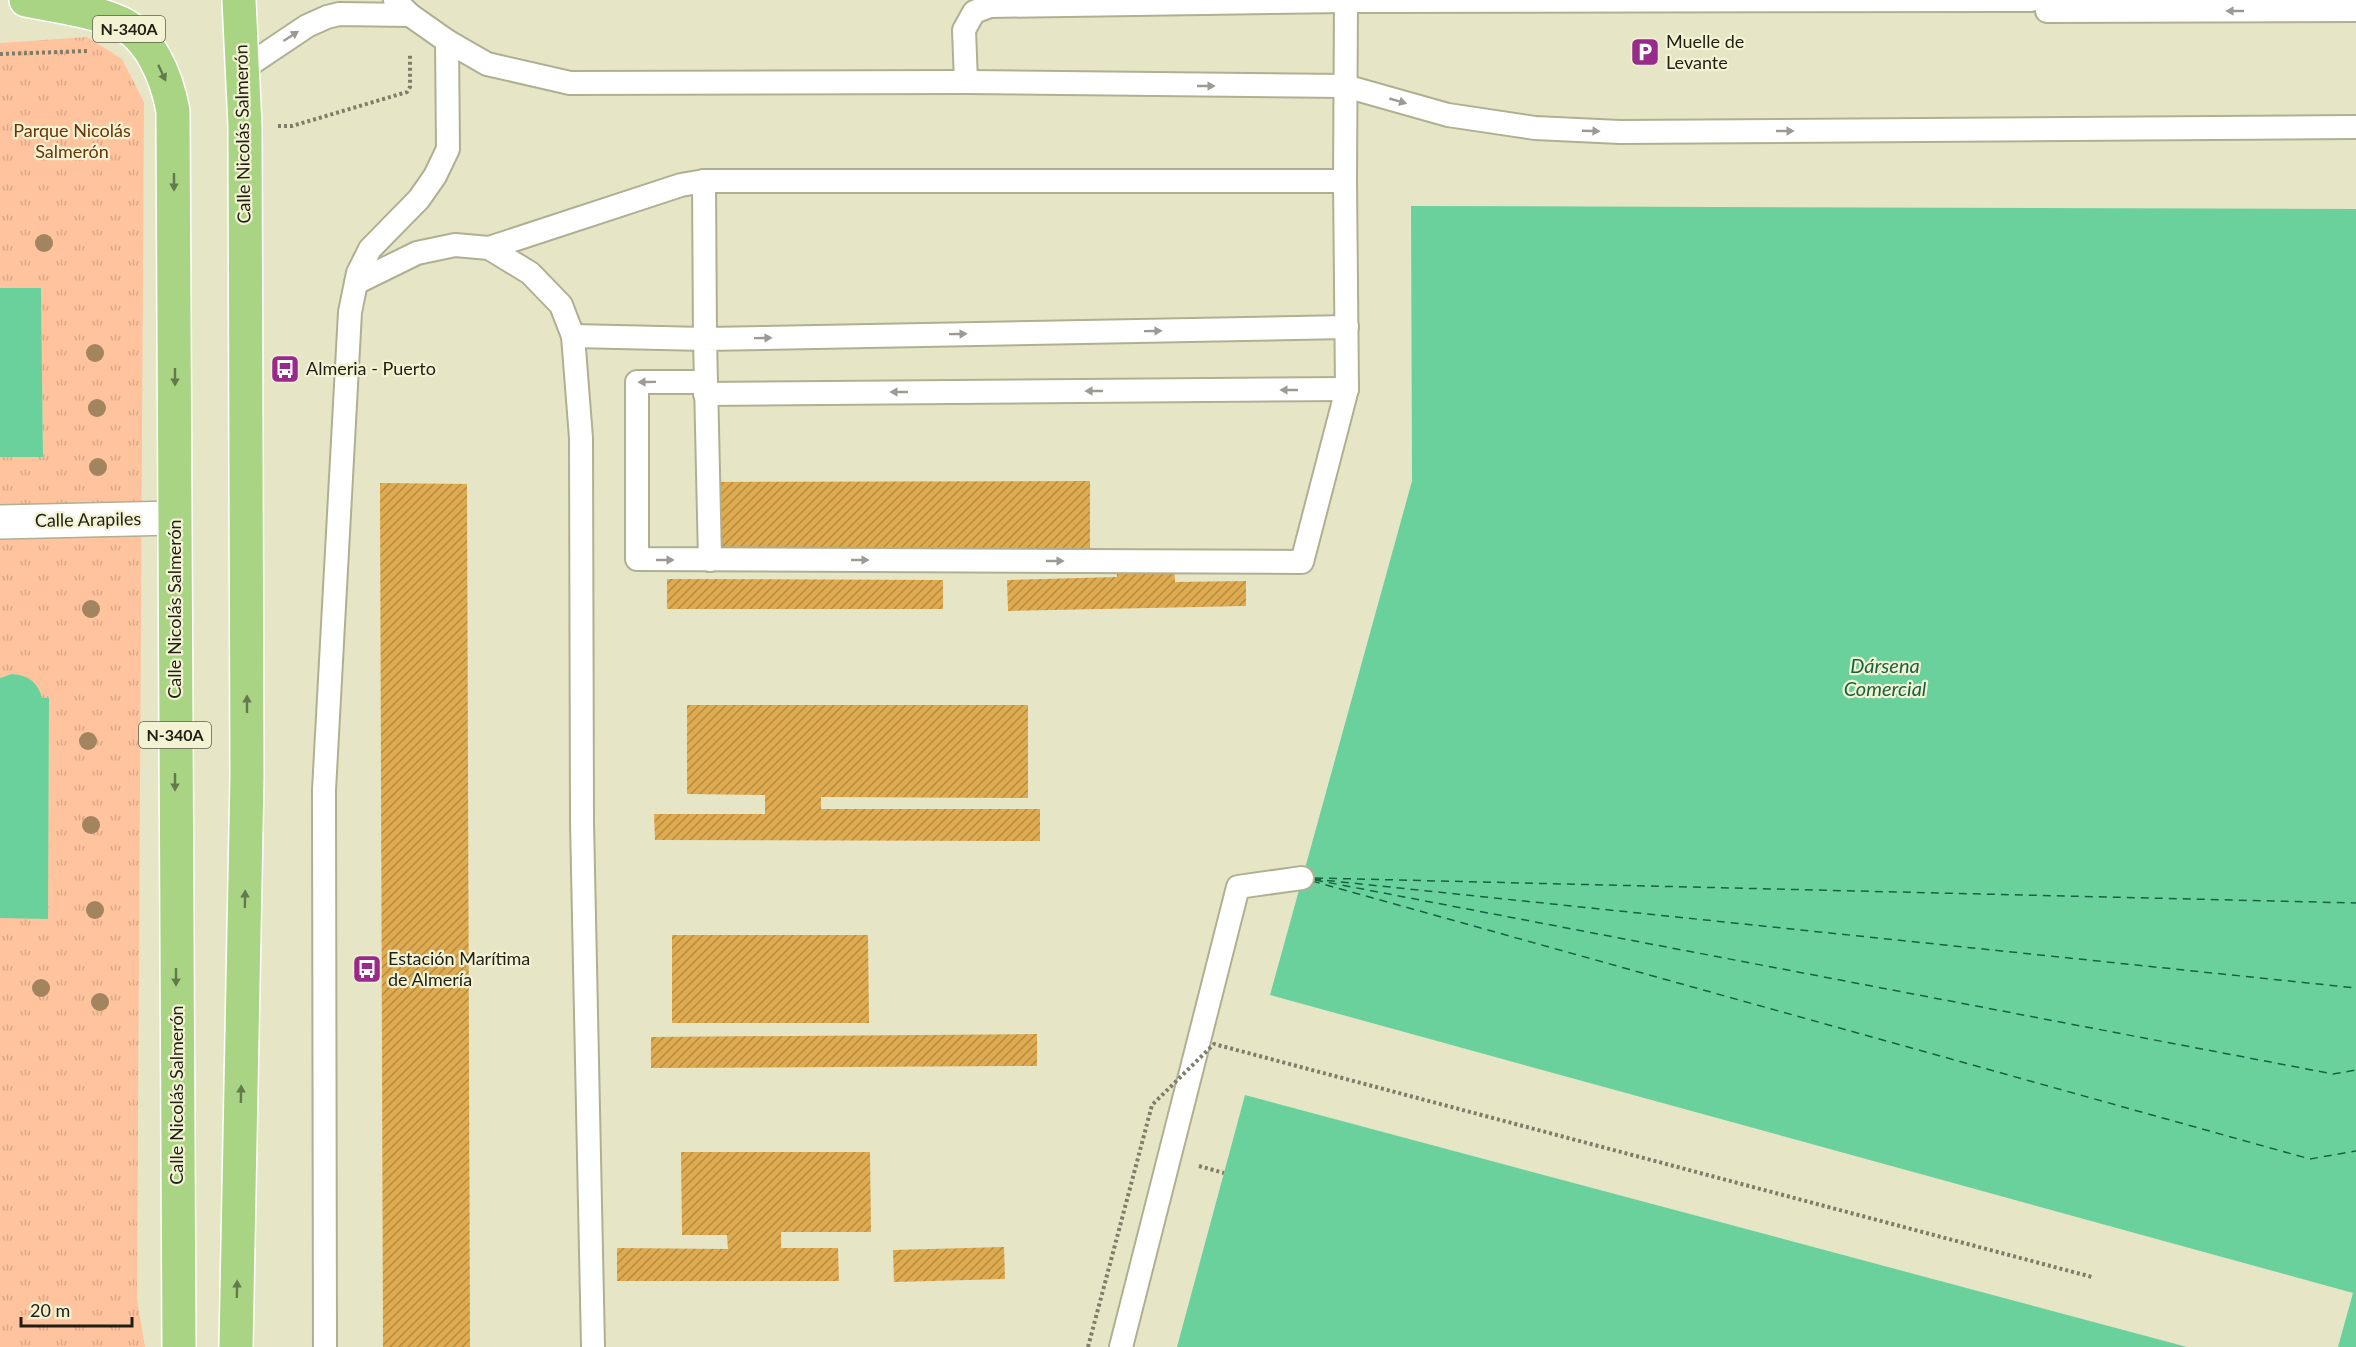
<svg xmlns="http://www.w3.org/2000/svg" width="2356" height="1347" viewBox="0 0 2356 1347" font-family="Lato,sans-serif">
	<defs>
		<pattern id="park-tufts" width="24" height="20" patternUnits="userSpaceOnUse" patternTransform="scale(1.5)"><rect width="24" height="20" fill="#ffc39e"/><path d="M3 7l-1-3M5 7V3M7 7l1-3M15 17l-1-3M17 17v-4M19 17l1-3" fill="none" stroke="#daa787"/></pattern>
		<pattern id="building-hatch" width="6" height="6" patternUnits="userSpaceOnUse" patternTransform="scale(1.5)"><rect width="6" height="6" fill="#dfab50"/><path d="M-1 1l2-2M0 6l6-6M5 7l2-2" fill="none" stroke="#b48b41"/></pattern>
	</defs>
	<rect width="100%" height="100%" fill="#e6e6c7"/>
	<!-- park -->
	<path fill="url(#park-tufts)" d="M87,37L122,59L144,102L137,1299L145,1347H0V918H48L49,698H42L34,682L4,676L0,678V457H43L41,288H0V43Z"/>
	<!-- water -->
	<g fill="#6ad19c">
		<path d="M1411,206L2356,209V1347H2338L2353,1293L1270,995L1412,481Z"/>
		<path d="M0,288H41L43,457H0Z"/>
		<path d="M12,674C28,675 38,682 42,698H49L48,919L0,918V678Z"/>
		<path d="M1245,1095L2187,1347H1177Z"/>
	</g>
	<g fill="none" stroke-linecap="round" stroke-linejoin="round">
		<!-- ferry -->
		<g stroke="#166341" stroke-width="1.5" stroke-dasharray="8 6" stroke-linecap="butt">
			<path d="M1315,878L2356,903"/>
			<path d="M1313,879L2356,988"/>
			<path d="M1315,880L2333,1074L2356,1070"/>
			<path d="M1312,881L2310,1159L2356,1151"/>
		</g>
	</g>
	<!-- building -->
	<g fill="url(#building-hatch)">
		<path d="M1090,481V568H704L702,482Z"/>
		<path d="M380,483L467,484L470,1347H383Z"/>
		<path d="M1174,562L1175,582L1246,581V606L1008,611L1007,580L1117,577L1116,564Z"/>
		<path d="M667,579L943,580V609H667Z"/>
		<path d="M687,705H1028V798L821,797V809H1040V841L655,840L654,814H765V795L687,794Z"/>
		<path d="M672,935H868L869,1023H672Z"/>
		<path d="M1037,1034V1066L651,1068V1037Z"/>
		<path d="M681,1152H870L871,1232H781V1248H838L839,1281H617V1248L728,1249L727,1235H682Z"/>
		<path d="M1004,1247L1005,1279L894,1282L893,1250Z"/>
	</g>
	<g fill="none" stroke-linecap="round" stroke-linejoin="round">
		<!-- service casing -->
		<g stroke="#b0af92" stroke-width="26">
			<g id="service">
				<path d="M395,0L410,15L447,41L487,64L570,83L966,82L1345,86L1448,115L1535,128L1620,132L2356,127"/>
				<path d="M2046,0L2047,11L2356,10"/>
				<path d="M243,69L307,26L327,17L339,14L410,15"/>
				<path d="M966,82L964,30L974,12L990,6L1346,1L2031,0"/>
				<path d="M489,248L681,185L704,181H1345"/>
				<path d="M356,283L417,253L455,245L489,248L530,273L561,305L573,336L581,438L582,822L593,1347"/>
				<path d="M573,336L705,339L704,181"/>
				<path d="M705,382H637V559L1302,562L1347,389L1345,181L1346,1"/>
				<path d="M705,394L1347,389"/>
				<path d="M710,560L705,339L1347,327"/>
				<path d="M325,1347L324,790L350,312L358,273L370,249L419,199L435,176L448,149L447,41"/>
				<path d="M1121,1347L1238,887L1302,878"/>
			</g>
		</g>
		<!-- minor casing -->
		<g stroke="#b0af92" stroke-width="36">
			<path id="minor" d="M0,522L175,518"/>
		</g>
		<!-- trunk casing -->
		<g stroke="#fff" stroke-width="36">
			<g id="trunk">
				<path d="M26,0C56,6 88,10 116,21C150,34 167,78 173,111L179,1347"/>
				<path d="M236,1347L247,776L245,126L239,0"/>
			</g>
		</g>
		<!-- path -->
		<g stroke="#7d7d68" stroke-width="4" stroke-dasharray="3 3" stroke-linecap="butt">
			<path d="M0,54L89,51"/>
			<path d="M278,126H292L407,92L410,87V53"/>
			<path d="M1199,1166L1224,1173"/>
		</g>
		<!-- service -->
		<use href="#service" stroke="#fff" stroke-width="22"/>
		<!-- minor -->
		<use href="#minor" stroke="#fff" stroke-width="33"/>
		<!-- trunk -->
		<use href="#trunk" stroke="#a8d484" stroke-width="33"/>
		<!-- path-bridge -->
		<path stroke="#7d7d68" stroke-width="4" stroke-dasharray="3 3" stroke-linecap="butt" d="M1088,1347L1152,1105L1214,1044L2092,1277"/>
	</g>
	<!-- trees -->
	<g fill="#a2845e">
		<circle cx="44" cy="243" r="9"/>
		<circle cx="95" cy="353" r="9"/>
		<circle cx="97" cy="408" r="9"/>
		<circle cx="98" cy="467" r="9"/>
		<circle cx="91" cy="609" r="9"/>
		<circle cx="88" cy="741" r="9"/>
		<circle cx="91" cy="825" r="9"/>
		<circle cx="95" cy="910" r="9"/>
		<circle cx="41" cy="988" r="9"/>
		<circle cx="100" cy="1002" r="9"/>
	</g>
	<!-- one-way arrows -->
	<defs><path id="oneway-solid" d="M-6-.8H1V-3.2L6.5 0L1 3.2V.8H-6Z" transform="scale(1.5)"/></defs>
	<g fill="#9b9a95">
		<use href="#oneway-solid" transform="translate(2235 11) rotate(180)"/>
		<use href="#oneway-solid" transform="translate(291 36) rotate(-33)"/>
		<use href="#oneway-solid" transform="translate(1206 86)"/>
		<use href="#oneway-solid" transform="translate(1398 101) rotate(16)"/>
		<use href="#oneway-solid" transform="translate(1591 131) rotate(2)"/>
		<use href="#oneway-solid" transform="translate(1785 131)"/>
		<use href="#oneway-solid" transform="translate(1153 331) rotate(-1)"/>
		<use href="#oneway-solid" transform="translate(958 334) rotate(-1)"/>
		<use href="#oneway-solid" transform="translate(763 338) rotate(-1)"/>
		<use href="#oneway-solid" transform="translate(647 382) rotate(179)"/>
		<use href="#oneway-solid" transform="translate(1289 390) rotate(180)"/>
		<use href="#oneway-solid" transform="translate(1094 391) rotate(180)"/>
		<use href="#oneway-solid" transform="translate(899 392) rotate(180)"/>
		<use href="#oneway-solid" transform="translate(665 560)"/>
		<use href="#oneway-solid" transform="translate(860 560)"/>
		<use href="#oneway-solid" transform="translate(1055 561)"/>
	</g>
	<g fill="#647a4c">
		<use href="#oneway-solid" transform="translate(162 73) rotate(65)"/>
		<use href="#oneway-solid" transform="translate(174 182) rotate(90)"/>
		<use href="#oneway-solid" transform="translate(175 377) rotate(90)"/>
		<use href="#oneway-solid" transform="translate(247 704) rotate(-90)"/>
		<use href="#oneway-solid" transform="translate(175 782) rotate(90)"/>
		<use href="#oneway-solid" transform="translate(245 899) rotate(-89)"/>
		<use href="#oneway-solid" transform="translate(176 977) rotate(90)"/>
		<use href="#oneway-solid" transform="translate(241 1094) rotate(-89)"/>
		<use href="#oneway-solid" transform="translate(237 1289) rotate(-89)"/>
	</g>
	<!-- icons -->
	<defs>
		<g id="parking-square" transform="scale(1.5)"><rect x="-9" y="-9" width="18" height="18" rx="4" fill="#982a8a" stroke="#f3f3d4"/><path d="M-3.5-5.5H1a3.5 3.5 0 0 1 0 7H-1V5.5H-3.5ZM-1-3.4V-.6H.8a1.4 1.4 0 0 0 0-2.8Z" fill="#fff"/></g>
		<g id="bus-square" transform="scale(1.5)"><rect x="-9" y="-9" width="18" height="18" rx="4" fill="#982a8a" stroke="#f3f3d4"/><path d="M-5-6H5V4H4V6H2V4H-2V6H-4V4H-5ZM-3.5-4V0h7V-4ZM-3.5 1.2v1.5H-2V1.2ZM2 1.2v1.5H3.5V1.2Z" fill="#fff"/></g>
	</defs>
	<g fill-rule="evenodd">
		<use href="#parking-square" x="1645" y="52"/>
		<use href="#bus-square" x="285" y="369"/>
		<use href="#bus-square" x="367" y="969"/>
	</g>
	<g text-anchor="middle" stroke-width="4.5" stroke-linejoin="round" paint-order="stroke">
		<!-- shield labels -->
		<g fill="#f3f3d4" stroke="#5f5f4e" stroke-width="1.5">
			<rect x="93" y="16" width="72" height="26" rx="4.5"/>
			<rect x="139" y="722" width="72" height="26" rx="4.5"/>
		</g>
		<g font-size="16" font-weight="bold" fill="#201f14">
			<text x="129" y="35">N-340A</text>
			<text x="175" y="741">N-340A</text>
		</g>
		<!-- poi labels -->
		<g font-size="18" fill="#201f14" stroke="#f3f3d4" text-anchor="start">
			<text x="1666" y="48">Muelle de<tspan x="1666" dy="21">Levante</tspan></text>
			<text x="306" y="375">Almeria - Puerto</text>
			<text x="388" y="965">Estación Marítima<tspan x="388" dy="21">de Almería</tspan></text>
		</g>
		<!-- park labels -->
		<g font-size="18" fill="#6a3409" stroke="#f3f3d4">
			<text x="72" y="137">Parque Nicolás<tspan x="72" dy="21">Salmerón</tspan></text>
		</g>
		<!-- street labels -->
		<g font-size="18" fill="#201f14" stroke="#f3f3d4">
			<text transform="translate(243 134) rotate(-91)" y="6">Calle Nicolás Salmerón</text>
			<text transform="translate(88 520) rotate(-1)" y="6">Calle Arapiles</text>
			<text transform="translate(175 609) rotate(-90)" y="6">Calle Nicolás Salmerón</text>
			<text transform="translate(177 1095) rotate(-90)" y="6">Calle Nicolás Salmerón</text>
		</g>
		<!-- water labels -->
		<g font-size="20" font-style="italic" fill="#166341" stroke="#f3f3d4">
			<text x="1885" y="673">Dársena<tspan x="1885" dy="23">Comercial</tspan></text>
		</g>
	</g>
	<!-- scale -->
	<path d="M21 1317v9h111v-9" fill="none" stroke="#201f14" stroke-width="3"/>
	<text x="30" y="1317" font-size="18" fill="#201f14" stroke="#f3f3d4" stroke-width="4.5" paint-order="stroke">20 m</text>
</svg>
